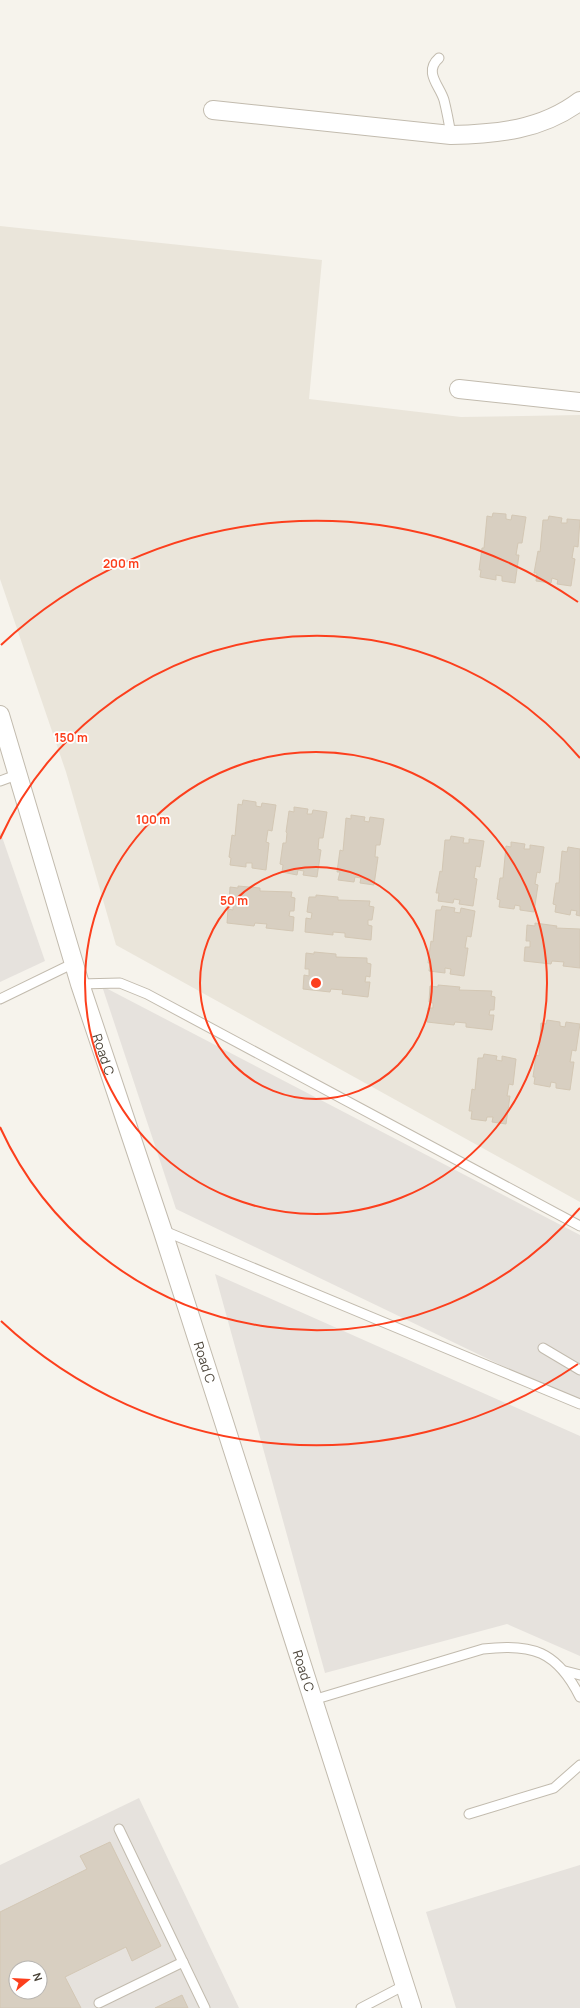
<svg xmlns="http://www.w3.org/2000/svg" width="580" height="2008" viewBox="0 0 580 2008" font-family="Manrope,sans-serif">
	<rect width="100%" height="100%" fill="#f6f3ec"/>
	<!-- residential -->
	<path fill="#eae5da" d="M0,226L322,260L309,399L461,417L580,415V1202L116,945L66,772L0,579Z"/>
	<!-- industrial -->
	<g fill="#e6e2dd" fill-rule="evenodd">
		<path d="M0,831L45,961L0,982Z"/>
		<path d="M102,986L580,1235V1403L176,1209Z"/>
		<path d="M215,1274L580,1436V1656L507,1624L325,1673Z"/>
		<path d="M139,1798L239,2008H0V1865ZM16,1968H40V1992H16Z"/>
		<path d="M580,1865V2008H456L426,1912Z"/>
	</g>
	<!-- building -->
	<g fill="#d8cfc1" stroke="#d3c7b4" fill-rule="evenodd">
		<path d="M493,513L506,514V519L511,520L512,515L526,517L522,543H518L516,555H519L515,583L502,581V576L496,575V580L480,577L481,570H479L482,548H484L487,516L492,517Z"/>
		<path d="M549,516L562,518L561,523H567V519L580,520L578,547L574,546L572,558L575,559L571,586L557,584L558,580L552,578L551,583L536,581L537,573H534L538,551L540,552L543,520H548Z"/>
		<path d="M243,800L256,802V806L261,807L262,803L276,805L272,831L268,830L266,842L269,843L266,870L252,868V863H246V867L230,865L231,858L229,857L232,835L235,836L238,804L242,805Z"/>
		<path d="M294,807L308,809L307,814H312L313,810L327,812L323,838H319L318,849L321,850L317,877L303,875L304,871L298,870L297,875L282,872L283,865L280,864L283,843H286L287,833L286,832L289,811L294,812Z"/>
		<path d="M351,815L365,817L364,821L369,822L370,817L384,819L380,845H376L375,857H378L374,885L360,883L361,878L355,877L354,882L338,880L340,872H337L340,850L343,851L346,818L351,819Z"/>
		<path d="M451,836L464,838L463,843H469V839L484,841L480,867L476,866L474,878L477,879L473,906L459,904L460,900L454,899L453,903L438,901L439,893H436L440,871L442,872L445,840H450Z"/>
		<path d="M511,842L525,844L524,849H530V845L544,847L540,873L537,872L535,884L538,885L534,912L520,910V906L515,905L514,909L499,907L500,900L497,899L500,878H503L506,846L511,847Z"/>
		<path d="M568,847L580,849V916L576,915L577,911L571,910L570,915L555,912L556,905L553,904L556,883H559L562,851L567,852Z"/>
		<path d="M238,886L260,888V891L292,892L291,897L295,898L294,911H290L289,916L294,917L293,931L266,928L267,924L255,923L254,926L227,923L228,909L233,910V904L229,903L230,887L238,888Z"/>
		<path d="M316,895L338,897V900L370,901L369,906L374,907L372,920H368V925L372,926L371,940L345,937V933L333,932V935L305,932L306,918L311,919L312,913L307,912L309,897H316Z"/>
		<path d="M442,906L455,908L454,912L460,913L461,908L475,911L471,937L467,936L465,948H468L464,976L450,974L451,969L445,968V973L429,971L430,963H428L431,941L433,942L436,910H441Z"/>
		<path d="M535,923L557,926L556,928L580,929V968L563,966L564,962L552,961L551,964L524,961L525,947H530V941H526L527,925L535,926Z"/>
		<path d="M314,952L336,954V957L367,958V963L371,964L370,977L366,976L365,982H370L368,997L342,994L343,990L331,989L330,992L303,989L304,975L309,976V969H305L306,953L314,954Z"/>
		<path d="M438,985L460,987L459,990L492,991L491,996L495,997L494,1010H490L489,1015H494L492,1030L466,1027V1023L455,1022L454,1025L427,1022L428,1008H433V1003L429,1002L430,986L438,987Z"/>
		<path d="M547,1020L560,1022V1026L565,1027L566,1022L580,1024L576,1051L572,1050L570,1062H574L570,1090L556,1088V1083L551,1082L550,1087L534,1084L535,1077H533L536,1055L539,1056L541,1023L546,1024Z"/>
		<path d="M484,1054L497,1056L496,1060L502,1061V1056L516,1059L513,1085L509,1084L507,1096H510L506,1124L492,1122L493,1117H487L486,1121L471,1119L472,1111H469L472,1089L475,1090L478,1058H483Z"/>
		<path d="M110,1842L161,1946L132,1961L126,1947L65,1977L81,2008H0V1912L87,1869L80,1856ZM16,1968H40V1992H16Z"/>
		<path d="M182,1995L188,2008H155Z"/>
	</g>
	<g fill="none" stroke-linecap="round" stroke-linejoin="round">
		<!-- lane casing -->
		<g stroke="#c2bbae" stroke-width="11">
			<g id="lane">
				<path d="M439,58C423,72 440,86 444,100C447,112 449,123 451,135"/>
				<path d="M0,781L19,774"/>
				<path d="M80,984L120,983L147,994L580,1226"/>
				<path d="M0,999L74,963"/>
				<path d="M162,1230L580,1404"/>
				<path d="M543,1348L580,1370"/>
				<path d="M565,1671L580,1675"/>
				<path d="M313,1700L483,1649C532,1643 557,1651 580,1697"/>
				<path d="M469,1814L554,1788L580,1765"/>
				<path d="M119,1829L205,2008"/>
				<path d="M99,2003L183,1962"/>
				<path d="M361,2008L405,1985"/>
			</g>
		</g>
		<!-- street casing -->
		<g stroke="#c2bbae" stroke-width="20">
			<g id="street">
				<path d="M213,110L451,135C497,134 542,130 580,101"/>
				<path d="M459,389L580,402"/>
				<path id="s1" d="M0,715L80,984L162,1229L412,2008"/>
			</g>
		</g>
		<!-- lane -->
		<use href="#lane" stroke="#fff" stroke-width="9"/>
		<!-- street -->
		<use href="#street" stroke="#fff" stroke-width="18"/>
	</g>
	<!-- distance rings -->
	<g fill="none" stroke="#fc3f1d" stroke-width="2">
		<circle cx="316" cy="983" r="116"/>
		<circle cx="316" cy="983" r="231"/>
		<path d="M580 1208A347 347 0 0 1 0 1127M0 839A347 347 0 0 1 580 758"/>
		<path d="M578 1364A462 462 0 0 1 1 1321M1 645A462 462 0 0 1 578 602"/>
	</g>
	<g text-anchor="middle" stroke-width="3.5" stroke-linejoin="round" paint-order="stroke">
		<!-- street labels -->
		<g font-size="13" fill="#4b4439" stroke="#fff">
			<text dy="5" stroke="none"><textPath href="#s1" startOffset="355">Road C</textPath></text>
			<text dy="5" stroke="none"><textPath href="#s1" startOffset="679">Road C</textPath></text>
			<text dy="5" stroke="none"><textPath href="#s1" startOffset="1003">Road C</textPath></text>
		</g>
	</g>
	<circle cx="316" cy="983" r="6" fill="#fc3f1d" stroke="#fff" stroke-width="2"/>
	<g font-size="12" text-anchor="middle" font-weight="bold" fill="#fc3f1d" stroke="#fff" stroke-width="3.5" stroke-linejoin="round" paint-order="stroke">
		<text x="121" y="568">200 m</text>
		<text x="71" y="742">150 m</text>
		<text x="153" y="824">100 m</text>
		<text x="234" y="905">50 m</text>
	</g>
	<!-- north arrow -->
	<g transform="translate(28 1980) rotate(72)"><circle r="19" fill="#ffffff" stroke="#b7b4b0"/>
	<path d="M0-3L7 15L0 10L-7 15Z" fill="#fc3f1d"/>
	<text y="-6" font-size="11" font-weight="bold" text-anchor="middle" fill="#4b4439">N</text>
	</g>
</svg>
